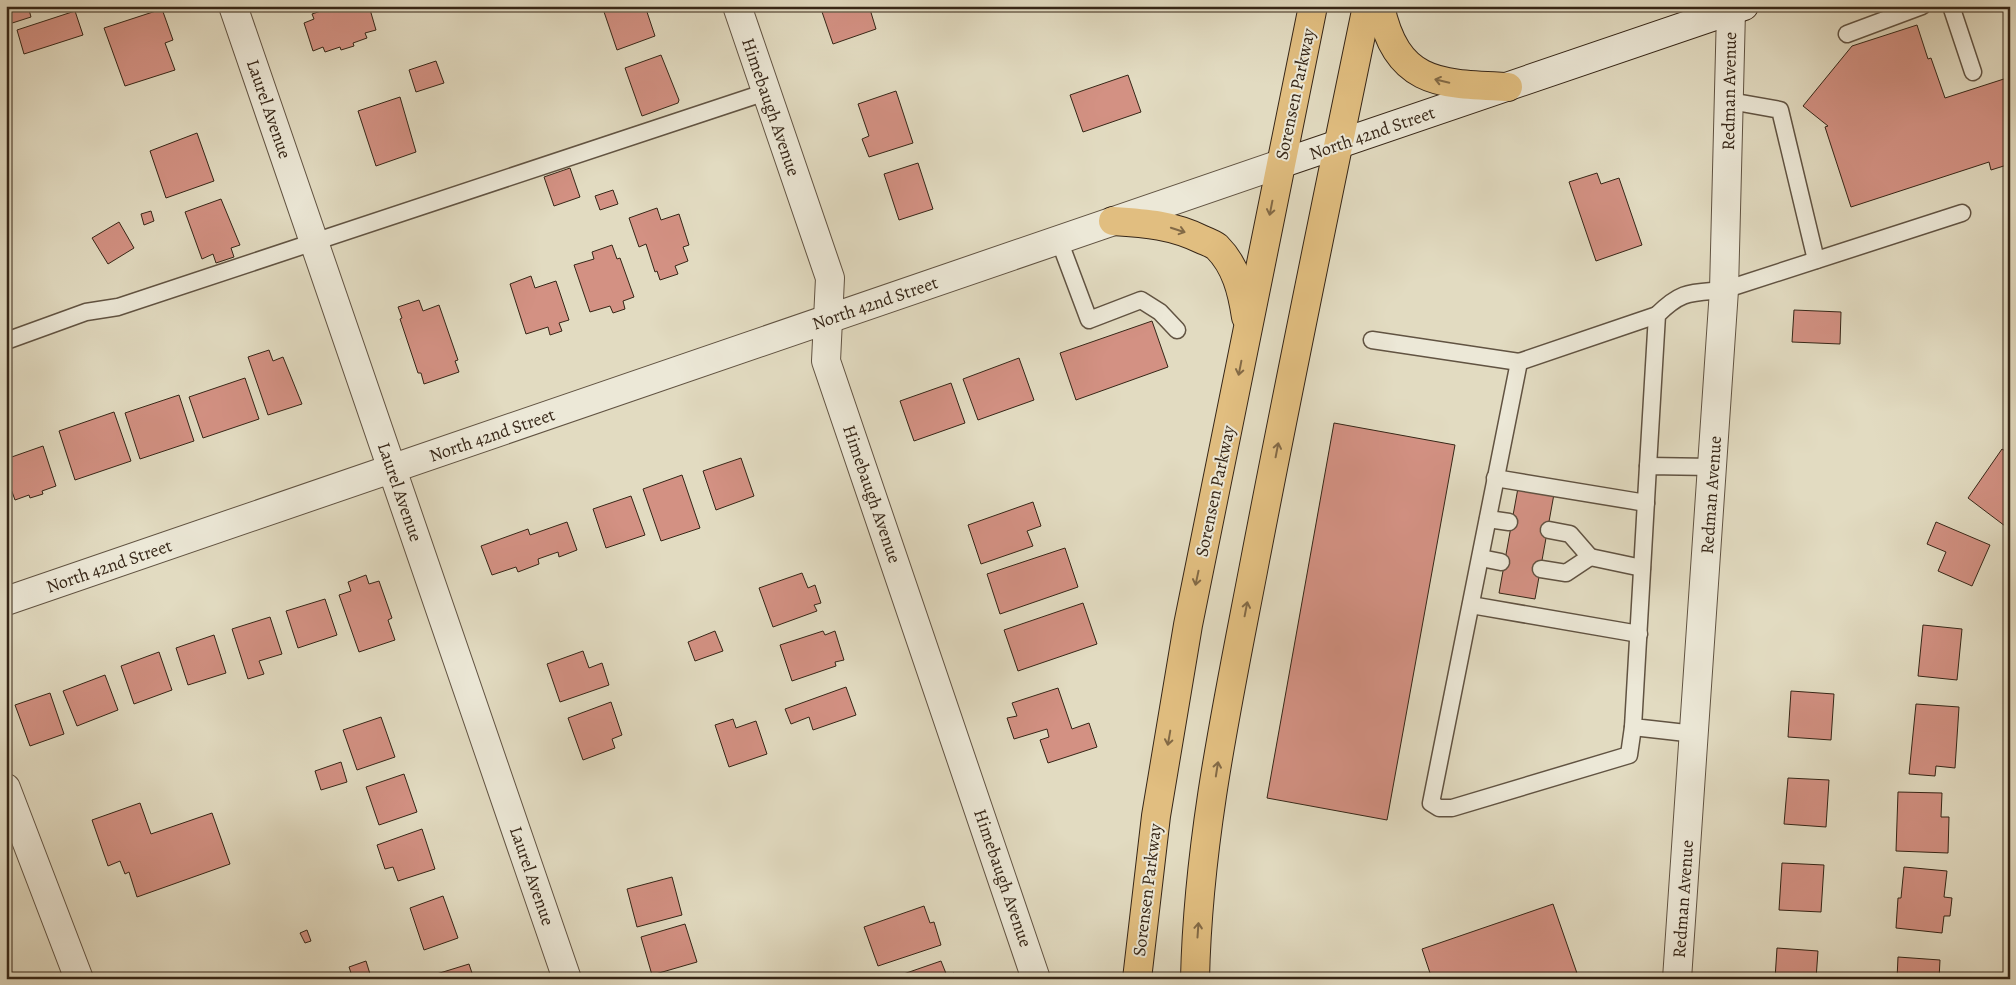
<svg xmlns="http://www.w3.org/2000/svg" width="2016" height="985" viewBox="0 0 2016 985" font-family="Alegreya,serif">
	<rect width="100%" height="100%" fill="#e2dbc1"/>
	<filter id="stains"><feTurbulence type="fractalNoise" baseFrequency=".004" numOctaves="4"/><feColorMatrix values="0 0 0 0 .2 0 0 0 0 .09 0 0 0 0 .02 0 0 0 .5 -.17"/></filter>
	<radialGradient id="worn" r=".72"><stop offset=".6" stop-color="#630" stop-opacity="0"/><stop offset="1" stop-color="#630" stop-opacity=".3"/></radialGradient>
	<!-- building -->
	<g fill="#d39183" stroke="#362617">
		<path d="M6,6H28L31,17L6,25Z"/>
		<path d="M336,6H369L376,30L365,33L367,38L353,43L354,46L341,50L340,47L325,52L323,47L313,51L304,23L314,19L312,14Z"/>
		<path d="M602,6H645L655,36L617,50Z"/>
		<path d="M820,6H869L876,29L833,44Z"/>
		<path d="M162,9L173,40L165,43L175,70L125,86L104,28Z"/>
		<path d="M75,11L83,35L24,54L17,30Z"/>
		<path d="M1917,25L1928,59L1931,58L1945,98L2010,77V164L1991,170L1989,162L1851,207L1825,127L1828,126L1803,106L1852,46Z"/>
		<path d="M661,55L679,100L678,103L642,116L625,68Z"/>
		<path d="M436,61L444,83L416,92L409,70Z"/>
		<path d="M1128,75L1141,112L1083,132L1070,95Z"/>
		<path d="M896,91L913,143L869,157L862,139L869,136L858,104Z"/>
		<path d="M400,97L416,152L376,166L358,111Z"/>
		<path d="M197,133L214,181L166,198L150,151Z"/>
		<path d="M918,163L933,209L899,220L884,174Z"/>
		<path d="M570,168L580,197L554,206L544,177Z"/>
		<path d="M1597,173L1601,184L1619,178L1642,245L1596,261L1569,182Z"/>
		<path d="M613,190L618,204L600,210L595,196Z"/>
		<path d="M221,199L240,245L231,248L234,257L216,263L213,254L202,259L185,212Z"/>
		<path d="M657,208L661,220L679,214L689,245L683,247L688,261L675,266L678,274L660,280L657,271L655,272L646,244L639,247L629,218Z"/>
		<path d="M151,211L154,221L144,225L141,214Z"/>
		<path d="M119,222L134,248L108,264L92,238Z"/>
		<path d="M612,245L617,259L620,258L634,297L623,301L625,309L613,313L610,306L590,312L574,265L594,259L592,252Z"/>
		<path d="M531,276L535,288L556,281L569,320L559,323L562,331L550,335L548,327L526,334L510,284Z"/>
		<path d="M419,300L423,311L439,305L458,360L455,361L459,372L424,384L421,373H418L400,319L402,318L398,307Z"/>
		<path d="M1794,310L1841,312L1840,344L1792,342Z"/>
		<path d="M1152,321L1168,367L1076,400L1060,353Z"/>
		<path d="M269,350L273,361L283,357L302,404L268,415L248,357Z"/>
		<path d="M1019,358L1034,400L978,420L963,379Z"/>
		<path d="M245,378L259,419L203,438L189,397Z"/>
		<path d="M951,383L965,423L914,441L900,401Z"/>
		<path d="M179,395L194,441L140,459L125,413Z"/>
		<path d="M114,412L131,461L75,480L59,431Z"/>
		<path d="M1334,423L1455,445L1387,820L1267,798Z"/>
		<path d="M43,446L56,486L42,491L43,494L30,498L29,495L15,500L6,475V459Z"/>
		<path d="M2002,449L2010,454L2009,529L1968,498Z"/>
		<path d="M741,458L754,496L716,510L703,471Z"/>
		<path d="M682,475L700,528L661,541L643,489Z"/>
		<path d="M1518,488L1554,494L1535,599L1499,593Z"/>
		<path d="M631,496L645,535L606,548L593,509Z"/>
		<path d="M1033,502L1041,526L1027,531L1033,546L981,564L968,525Z"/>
		<path d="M567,522L577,550L559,557L558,552L538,559L539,564L518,572L516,567L492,575L481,546L528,529L530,535Z"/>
		<path d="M1936,522L1990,545L1972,586L1938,571L1946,552L1927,544Z"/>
		<path d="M1065,548L1078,587L1000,614L987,574Z"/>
		<path d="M802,573L808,588L815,585L821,603L814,605L817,611L773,627L759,588Z"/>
		<path d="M366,575L369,584L379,581L392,618L388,620L395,640L359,652L339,595L351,591L348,582Z"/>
		<path d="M325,599L337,635L298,648L286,611Z"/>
		<path d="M1083,603L1097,644L1018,671L1004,630Z"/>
		<path d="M270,617L282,654L259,661L264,674L248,679L232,629Z"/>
		<path d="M1923,625L1962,629L1957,680L1918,676Z"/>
		<path d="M715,631L723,651L695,661L688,642Z"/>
		<path d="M823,631L825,635L835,631L844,660L835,662L836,666L792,681L780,645Z"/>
		<path d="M214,635L226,673L188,685L176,648Z"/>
		<path d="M583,651L589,668L602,663L609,685L560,702L547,664Z"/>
		<path d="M159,652L172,690L134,704L121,666Z"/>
		<path d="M105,675L118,710L77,726L63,691Z"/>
		<path d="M846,687L856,715L813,730L809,717L791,724L785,709Z"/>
		<path d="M1058,688L1072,729L1089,723L1097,747L1048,763L1040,740L1049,737L1047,729L1014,739L1007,718L1017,716L1012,703Z"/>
		<path d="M1791,691L1834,694L1831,740L1788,737Z"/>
		<path d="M50,693L64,734L30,746L15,705Z"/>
		<path d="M611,702L622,735L612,739L615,748L583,760L568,718Z"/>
		<path d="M1916,704L1959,707L1955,768L1936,766L1935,776L1909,774Z"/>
		<path d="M381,717L395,757L357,770L343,730Z"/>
		<path d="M733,719L736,728L756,721L767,754L729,767L715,725Z"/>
		<path d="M341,762L347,782L321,790L315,771Z"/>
		<path d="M404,774L417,812L379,825L366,787Z"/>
		<path d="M1788,778L1829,780L1826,827L1784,824Z"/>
		<path d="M1898,792L1942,793L1941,817H1949L1948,853L1896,851Z"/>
		<path d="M140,803L151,834L212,813L230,864L137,897L129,872L125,874L120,861L108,866L92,820Z"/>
		<path d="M422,829L435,869L398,881L393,867L385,869L377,845Z"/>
		<path d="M1782,863L1824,865L1821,912L1779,910Z"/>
		<path d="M1904,867L1947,871L1944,897L1952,898L1950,916H1944L1942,933L1896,928L1898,898H1901Z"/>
		<path d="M672,877L682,915L637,927L627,889Z"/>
		<path d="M443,896L458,938L424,950L410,908Z"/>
		<path d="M1553,904L1579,979H1432L1422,949Z"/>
		<path d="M924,906L930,923L934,922L941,945L878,966L864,927Z"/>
		<path d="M685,924L697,962L652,975L641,937Z"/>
		<path d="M307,930L311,941L305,943L300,933Z"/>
		<path d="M1777,948L1818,951L1816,979H1775Z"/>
		<path d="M1898,957L1940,960L1939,979H1897Z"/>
		<path d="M366,961L370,974L353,979L349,967Z"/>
		<path d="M941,961L947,976L954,973L956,979H889Z"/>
		<path d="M469,964L474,979H431L430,976Z"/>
	</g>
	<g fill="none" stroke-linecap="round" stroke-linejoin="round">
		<!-- service casing -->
		<g stroke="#615342" stroke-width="19">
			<g id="service">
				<path d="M1951,6L1973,72"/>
				<path d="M1847,34L1922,6"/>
				<path d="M1730,101L1780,110L1816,260"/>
				<path d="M1059,240L1089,320L1141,300L1160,312L1177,330"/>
				<path d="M1372,340L1519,362L1657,315"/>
				<path d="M6,341L86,312L118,307L766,92"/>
				<path d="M1519,362L1431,803L1439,808H1452L1629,755L1633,727"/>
				<path d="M1648,466L1657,315C1682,290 1691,293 1724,290L1962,213"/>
				<path d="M1495,478L1646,503"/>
				<path d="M1488,519L1509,522"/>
				<path d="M1590,557L1642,568"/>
				<path d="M1481,558L1501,562"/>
				<path d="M1541,569L1566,573L1590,557L1570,534L1549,530"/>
				<path d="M1471,605L1639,634"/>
				<path d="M1695,734L1633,727L1648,466L1713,467"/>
			</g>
		</g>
		<!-- minor casing -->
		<g stroke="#615342" stroke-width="30">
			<g id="minor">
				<path d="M233,6L567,979"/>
				<path d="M737,6L830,278L826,361L1036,979"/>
				<path d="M6,788L79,979"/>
			</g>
		</g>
		<!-- tertiary casing -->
		<g stroke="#615342" stroke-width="30">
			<g id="tertiary">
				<path d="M6,601L1280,164"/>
				<path d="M1677,979L1724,290L1731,11"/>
			</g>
		</g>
		<!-- secondary casing -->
		<g stroke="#362617" stroke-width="30">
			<path id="secondary" d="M1280,164L1744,6"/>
		</g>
		<!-- primary casing -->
		<g stroke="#362617" stroke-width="30">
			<g id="primary">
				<path d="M1380,6C1397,85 1439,84 1508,87"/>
				<path d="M1113,221C1146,223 1173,225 1203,240C1208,242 1213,244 1217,247C1236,266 1242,291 1246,317"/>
				<path d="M1137,979L1156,816L1188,625L1313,6"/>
				<path d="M1195,979C1198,841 1227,706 1253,571C1289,383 1328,194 1367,6"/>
			</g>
		</g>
		<!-- service -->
		<use href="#service" stroke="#ece8d7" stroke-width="16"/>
		<!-- minor -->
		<use href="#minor" stroke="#ece8d7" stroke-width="28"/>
		<!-- tertiary -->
		<use href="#tertiary" stroke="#ece8d7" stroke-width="28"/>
		<!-- secondary -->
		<use href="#secondary" stroke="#ece8d7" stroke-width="28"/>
		<!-- primary -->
		<use href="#primary" stroke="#e1be80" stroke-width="28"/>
	</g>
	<!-- one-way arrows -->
	<defs><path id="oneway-shaft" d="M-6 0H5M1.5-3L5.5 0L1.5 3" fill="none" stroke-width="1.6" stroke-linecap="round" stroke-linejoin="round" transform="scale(1.25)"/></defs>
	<g stroke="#836a46">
		<use href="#oneway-shaft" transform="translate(1442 81) rotate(-167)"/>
		<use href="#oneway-shaft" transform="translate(1271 208) rotate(101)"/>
		<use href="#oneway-shaft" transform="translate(1178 230) rotate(18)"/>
		<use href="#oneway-shaft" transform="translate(1240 368) rotate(101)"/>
		<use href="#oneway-shaft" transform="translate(1277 450) rotate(-79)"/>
		<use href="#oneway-shaft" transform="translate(1197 578) rotate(102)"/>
		<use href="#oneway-shaft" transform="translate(1246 609) rotate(-79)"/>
		<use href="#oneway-shaft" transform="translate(1169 738) rotate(100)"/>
		<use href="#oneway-shaft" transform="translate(1217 769) rotate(-81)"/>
		<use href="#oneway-shaft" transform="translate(1198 930) rotate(-86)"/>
	</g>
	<g text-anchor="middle" stroke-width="4" stroke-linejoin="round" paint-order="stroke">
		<!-- street labels -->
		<g font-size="18" fill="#362617" stroke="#ece8d7">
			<text transform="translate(1729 91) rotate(-89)" y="6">Redman Avenue</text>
			<text transform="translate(1295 94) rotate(-78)" y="6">Sorensen Parkway</text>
			<text transform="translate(771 107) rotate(71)" y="6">Himebaugh Avenue</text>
			<text transform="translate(269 109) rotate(71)" y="6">Laurel Avenue</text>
			<text transform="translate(1372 133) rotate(-19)" y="6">North 42nd Street</text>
			<text transform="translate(875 303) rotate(-19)" y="6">North 42nd Street</text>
			<text transform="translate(492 435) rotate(-19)" y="6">North 42nd Street</text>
			<text transform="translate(1215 491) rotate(-78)" y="6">Sorensen Parkway</text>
			<text transform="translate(400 492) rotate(71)" y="6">Laurel Avenue</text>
			<text transform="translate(872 494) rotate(71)" y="6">Himebaugh Avenue</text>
			<text transform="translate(1711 495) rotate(-86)" y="6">Redman Avenue</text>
			<text transform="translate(109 566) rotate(-19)" y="6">North 42nd Street</text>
			<text transform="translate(532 876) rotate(71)" y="6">Laurel Avenue</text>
			<text transform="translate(1003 878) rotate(71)" y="6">Himebaugh Avenue</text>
			<text transform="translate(1147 890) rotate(-83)" y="6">Sorensen Parkway</text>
			<text transform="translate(1683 899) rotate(-86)" y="6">Redman Avenue</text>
		</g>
	</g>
	<!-- margin -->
	<rect width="2016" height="985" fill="none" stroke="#e2dbc1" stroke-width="25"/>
	<rect x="8" y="8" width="2001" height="970" fill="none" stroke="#362617" stroke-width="2.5"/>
	<rect x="12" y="12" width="1991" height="960" fill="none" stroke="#362617"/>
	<rect width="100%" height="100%" filter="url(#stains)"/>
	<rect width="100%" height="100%" fill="url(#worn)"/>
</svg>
